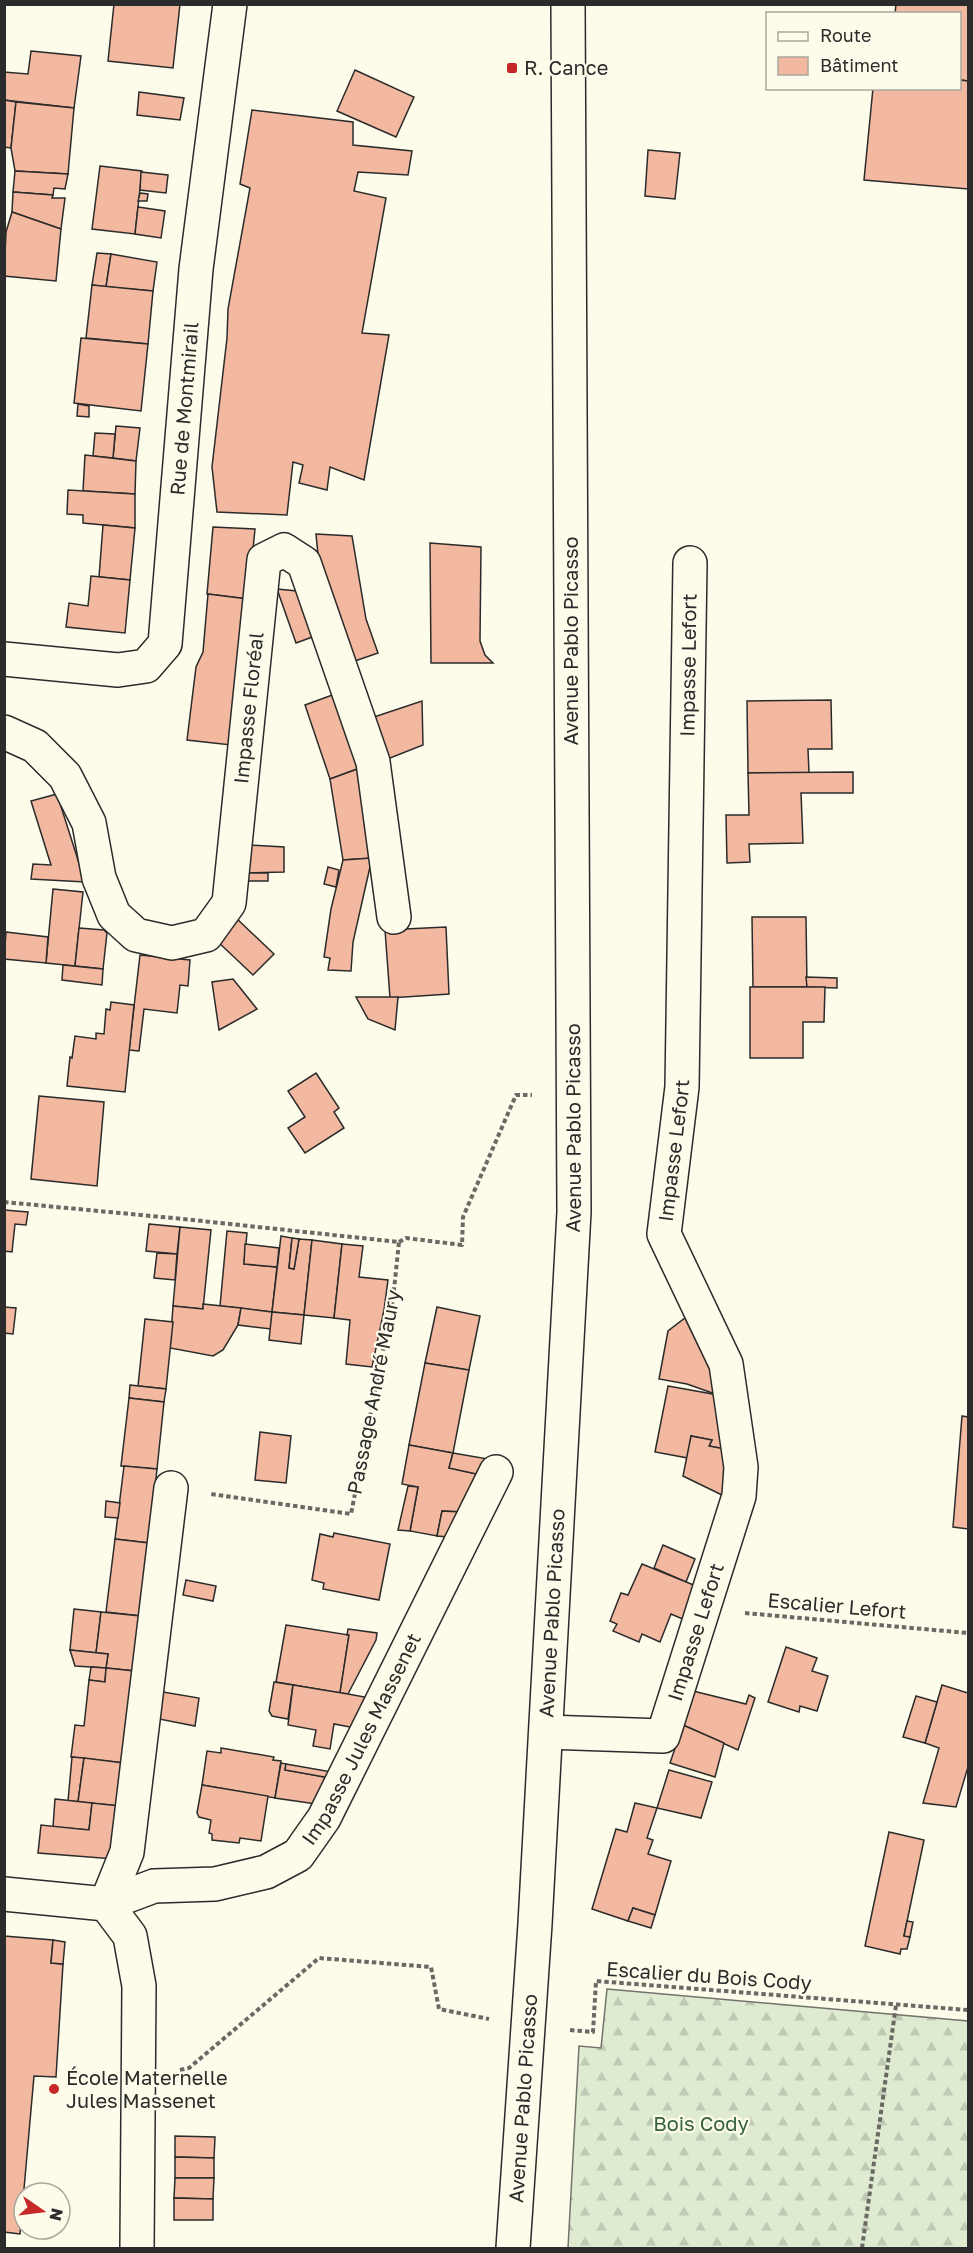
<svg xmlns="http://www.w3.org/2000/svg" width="973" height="2253" viewBox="0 0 973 2253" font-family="'Golos Text',sans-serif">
	<defs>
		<pattern id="forest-firs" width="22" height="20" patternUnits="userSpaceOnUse" patternTransform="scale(1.5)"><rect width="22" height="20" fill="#deebd1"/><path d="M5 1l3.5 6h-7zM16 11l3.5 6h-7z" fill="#bfcab4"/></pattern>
	</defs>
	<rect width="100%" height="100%" fill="#fdfbea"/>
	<!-- forest -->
	<path fill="url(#forest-firs)" stroke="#74746e" stroke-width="1.5" d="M607,1989L968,2021V2248H568L579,2046L601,2048Z"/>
	<!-- building -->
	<g fill="#f2b8a0" stroke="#2b2b2b" stroke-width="1.5">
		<path d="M114,4H180L173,68L108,61Z"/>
		<path d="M896,4H968V81L960,80V14H895Z"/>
		<path d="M31,51L81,56L74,108L4,100V72L28,74Z"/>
		<path d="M355,70L414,97L396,137L337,111Z"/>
		<path d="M960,80L968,81V189L864,180L873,88H960Z"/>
		<path d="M139,92L184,98L180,120L137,115Z"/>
		<path d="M4,100L16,102L11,148L4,147Z"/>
		<path d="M16,102L74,108L68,174L15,171L11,148Z"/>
		<path d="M252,110L353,122V145L412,151L408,175L358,172L354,191L386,198L362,333L389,335L364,480L330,467L327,490L299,483L303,465L293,462L287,515L217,512L212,467L227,338L228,309L250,188L240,184Z"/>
		<path d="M648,150L680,153L675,199L645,196Z"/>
		<path d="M100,166L142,171L135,234L92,229Z"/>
		<path d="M15,171L68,174L65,189L54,188L53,195L13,192Z"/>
		<path d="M141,172L168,175L166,193L140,190Z"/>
		<path d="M13,192L53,195L52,198H65L61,229L12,212Z"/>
		<path d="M140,193L148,194L147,201H138Z"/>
		<path d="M138,207L165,211L161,238L135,234Z"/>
		<path d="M12,212L61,229L56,281L4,276L6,232Z"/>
		<path d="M97,253L111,254L106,287L92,285Z"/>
		<path d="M111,254L157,262L153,291L106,287Z"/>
		<path d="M92,285L153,291L148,344L86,338Z"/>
		<path d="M81,338L148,344L141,411L74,403Z"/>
		<path d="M78,404L89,406V417L77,416Z"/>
		<path d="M116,426L140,428L136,461L113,458Z"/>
		<path d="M95,433L115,434L113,458L93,456Z"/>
		<path d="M85,455L136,461L135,494L83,491Z"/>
		<path d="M68,490L135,494V528L83,523V515L67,514Z"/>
		<path d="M103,525L135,528L130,580L99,577Z"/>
		<path d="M213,527L255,529L248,599L207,594Z"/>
		<path d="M316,534L352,536L366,619L378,653L352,662L319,565Z"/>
		<path d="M430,543L481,547L480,641L485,655L493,663H431Z"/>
		<path d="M91,576L130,580L125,633L66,627L69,603L88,606Z"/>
		<path d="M277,589L297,591L315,636L296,643Z"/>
		<path d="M208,594L248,599L231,745L187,740L196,667L203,652Z"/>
		<path d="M335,694L360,768L330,779L305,705Z"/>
		<path d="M831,700L832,749H808L809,773H748L747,701Z"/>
		<path d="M422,701L423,745L385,760L371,718Z"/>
		<path d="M360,768L372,858L343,860L330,779Z"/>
		<path d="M853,772V793H801L803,843L749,844L750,862L727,863L726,815H749L748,773Z"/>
		<path d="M57,794L85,882L31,879L33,864L51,865L31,801Z"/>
		<path d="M249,845L284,847V872L246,873Z"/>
		<path d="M372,858L353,942L351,971L328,970L330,958L324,957L331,909L343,860Z"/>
		<path d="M328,867L339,870L336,887L324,884Z"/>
		<path d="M246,873H268V881H245Z"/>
		<path d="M53,889L83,892L75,966L46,963Z"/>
		<path d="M235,917L274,954L253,975L217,941Z"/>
		<path d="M752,917H806L807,987H753Z"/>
		<path d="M446,927L449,994L390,998L385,930Z"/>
		<path d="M79,928L104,930L107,933L103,969L75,966Z"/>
		<path d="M6,932L48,937L46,963L4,959Z"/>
		<path d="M140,955L190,960L188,986L180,985L177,1013L144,1009L139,1051L129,1050Z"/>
		<path d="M63,965L103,969L102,985L62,980Z"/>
		<path d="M806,977L837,978V988L807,987Z"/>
		<path d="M233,979L257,1009L219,1030L212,982Z"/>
		<path d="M750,987H825L824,1022H803V1058H750Z"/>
		<path d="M356,997H398L395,1030L368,1019Z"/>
		<path d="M111,1002L134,1005L125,1092L67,1086L70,1057L72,1058L75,1036L96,1039V1033L104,1034L106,1009L110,1010Z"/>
		<path d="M316,1073L339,1108L334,1112L344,1128L305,1153L288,1128L305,1117L288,1091Z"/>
		<path d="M39,1096L104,1102L97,1186L31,1179Z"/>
		<path d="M4,1210L28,1212L26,1225L15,1224L12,1252L4,1251Z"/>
		<path d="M149,1224L180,1227L177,1254L146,1251Z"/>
		<path d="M180,1227L211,1230L203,1309L173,1306Z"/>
		<path d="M227,1231L247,1233L244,1264L277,1267L272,1312L220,1306Z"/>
		<path d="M281,1236L292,1238L289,1268L294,1269L299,1239L312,1240L304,1315L272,1312Z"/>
		<path d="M292,1238L299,1239L294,1269L289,1268Z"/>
		<path d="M312,1240L342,1244L334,1318L304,1315Z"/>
		<path d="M245,1244L279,1248L277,1267L244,1264Z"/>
		<path d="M342,1244L363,1246L359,1277L388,1280L384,1310L372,1367L346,1364L350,1320L334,1318Z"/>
		<path d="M157,1253L177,1254L175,1280L154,1278Z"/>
		<path d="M203,1304L241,1308L238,1325L223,1350L213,1356L170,1348L173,1306L203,1309Z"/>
		<path d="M4,1307L16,1308L13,1334L4,1333Z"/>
		<path d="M437,1307L480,1316L469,1370L425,1363Z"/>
		<path d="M241,1308L272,1312L271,1329L238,1325Z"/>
		<path d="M272,1312L304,1315L301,1344L269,1340Z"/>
		<path d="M685,1318L709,1367L718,1395L687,1384L659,1379L668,1331Z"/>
		<path d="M145,1319L173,1322L166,1389L138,1386Z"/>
		<path d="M425,1363L469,1370L453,1453L409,1445Z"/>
		<path d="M130,1385L166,1389L164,1402L129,1398Z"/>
		<path d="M668,1386L718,1395L725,1449L709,1446L712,1440L691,1436L688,1458L655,1452Z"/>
		<path d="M129,1398L164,1402L157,1469L121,1466Z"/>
		<path d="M962,1416L968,1417V1529L953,1527Z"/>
		<path d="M260,1432L291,1436L286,1483L255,1480Z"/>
		<path d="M691,1436L712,1440L709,1446L725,1449L724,1496L683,1476Z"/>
		<path d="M409,1445L453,1453L449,1468L481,1475L462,1512L442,1511L437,1536L410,1531L418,1487L402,1484Z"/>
		<path d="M453,1453L488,1459L481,1475L449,1468Z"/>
		<path d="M124,1466L157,1469L149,1543L115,1539Z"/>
		<path d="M408,1486L418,1487L410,1531L398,1530Z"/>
		<path d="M106,1501L120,1503L118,1518L105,1517Z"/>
		<path d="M442,1511L462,1512L449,1537L437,1536Z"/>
		<path d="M334,1533L390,1544L379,1600L323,1589L324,1583L312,1580L320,1534L333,1537Z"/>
		<path d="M115,1539L149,1543L141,1616L106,1612Z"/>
		<path d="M663,1545L695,1559L686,1582L654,1568Z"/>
		<path d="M642,1564L696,1586L685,1620L671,1614L660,1642L642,1634L639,1642L613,1631L617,1624L610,1621L621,1593L628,1595Z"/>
		<path d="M186,1580L216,1586L213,1601L183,1595Z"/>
		<path d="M74,1609L101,1612L96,1653L70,1650Z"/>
		<path d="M101,1612L141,1616L135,1671L106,1668L108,1654L96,1653Z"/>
		<path d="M286,1625L349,1635L340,1693L276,1682Z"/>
		<path d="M348,1629L377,1633L376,1640L348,1694L340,1693L349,1635H347Z"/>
		<path d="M786,1647L817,1658L812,1671L828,1676L817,1711L800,1706L799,1712L768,1702Z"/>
		<path d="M70,1650L108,1654L106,1668L75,1666Z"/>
		<path d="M91,1667L106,1668L105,1682L89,1680Z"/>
		<path d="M106,1668L135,1671L124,1763L71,1757L75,1725L84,1726L89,1680L105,1682Z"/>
		<path d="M274,1682L293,1685L288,1719L272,1716L269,1711Z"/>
		<path d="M293,1685L348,1694L370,1698L355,1728L334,1724L330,1749L313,1746L316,1730L288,1725Z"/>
		<path d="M942,1685L968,1693V1767L956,1807L923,1803L939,1748L925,1743Z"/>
		<path d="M693,1691L746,1704L749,1695L755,1698L738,1750L683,1725Z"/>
		<path d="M163,1692L199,1698L195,1726L159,1719Z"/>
		<path d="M916,1696L937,1702L925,1743L903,1737Z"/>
		<path d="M683,1725L724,1743L715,1777L670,1763Z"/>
		<path d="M221,1748L274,1757L273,1760L281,1761L275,1798L202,1785L207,1751L221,1753Z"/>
		<path d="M72,1757L84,1758L78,1802L68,1801Z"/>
		<path d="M84,1758L124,1763L120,1806L78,1802Z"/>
		<path d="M281,1763L286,1764L285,1770L330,1778L316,1804L275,1798Z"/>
		<path d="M286,1764L332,1772L330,1778L285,1770Z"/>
		<path d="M669,1770L712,1782L701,1818L657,1808Z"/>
		<path d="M202,1785L268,1796L261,1841L240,1838L239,1843L212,1840V1834L209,1833L211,1820L199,1817L197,1813Z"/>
		<path d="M55,1799L92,1803L89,1830L53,1827Z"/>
		<path d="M92,1803L120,1806L114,1859L38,1853L41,1825L89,1830Z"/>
		<path d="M635,1803L657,1808L647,1838L653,1840L648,1854L671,1861L655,1915L633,1908L628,1921L592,1909L616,1829L627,1832Z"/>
		<path d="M889,1832L924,1840L904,1936L910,1937L907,1949H901L900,1954L865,1946Z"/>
		<path d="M633,1908L655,1915L651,1928L628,1921Z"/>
		<path d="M907,1921L913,1922L910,1937L904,1936Z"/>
		<path d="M4,1936L53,1940L51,1963L63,1964L56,2077L34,2076L20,2234L4,2232Z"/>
		<path d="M53,1940L65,1942L63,1964L51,1963Z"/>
		<path d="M175,2136L215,2137L214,2158L175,2157Z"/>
		<path d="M175,2157L214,2158V2178H175Z"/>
		<path d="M175,2178H214L213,2199L174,2198Z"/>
		<path d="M174,2198L213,2199V2220H174Z"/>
	</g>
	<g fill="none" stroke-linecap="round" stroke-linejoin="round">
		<!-- minor casing -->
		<g stroke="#2b2b2b" stroke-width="36">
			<g id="minor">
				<path id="s1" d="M4,659L118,670L146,666L165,644L196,269L230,4"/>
				<path id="s2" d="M4,732L35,746L65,776L89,823L99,878L114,915L136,935L172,943L206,935L229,903L264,560L284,550L304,563L373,762L394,917"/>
				<path id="s3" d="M546,1732L663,1736L739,1496L741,1467L726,1364L664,1234L682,1087L690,563"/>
				<path id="s4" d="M4,1894L106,1904L154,1886L215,1884L266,1872L298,1855L324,1818L496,1472"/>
				<path d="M106,1904L127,1852L171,1488"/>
				<path d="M106,1904L130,1936L139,1986L137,2248"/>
				<path id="s5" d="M513,2248L535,1924L574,1212L568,4"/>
			</g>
		</g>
		<!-- path -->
		<g stroke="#6a6964" stroke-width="4" stroke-dasharray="4.5 3" stroke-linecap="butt">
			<path d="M4,1202L183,1219L399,1242L393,1299L351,1514L211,1494"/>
			<path d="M399,1242L406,1238L462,1245L463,1217L516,1095H532"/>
			<path d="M745,1613L968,1633"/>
			<path d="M570,2030L593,2032L596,1981L968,2010"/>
			<path d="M180,2070L189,2068L319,1958L431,1967L439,2009L489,2019"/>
			<path d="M862,2248L896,2005"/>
		</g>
		<!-- minor -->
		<use href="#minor" stroke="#fdfbea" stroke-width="33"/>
	</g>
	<!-- markers -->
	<g fill="#c62828" stroke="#fdfbea" stroke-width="2">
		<rect x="506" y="62" width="12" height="12" rx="3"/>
		<circle cx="54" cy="2089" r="6"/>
	</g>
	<g text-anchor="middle" stroke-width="4.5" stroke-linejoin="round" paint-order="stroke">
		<!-- poi labels -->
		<g font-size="20" fill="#2b2b2b" stroke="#fdfbea" text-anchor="start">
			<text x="524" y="75">R. Cance</text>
			<text x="66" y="2085">École Maternelle<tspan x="66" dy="23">Jules Massenet</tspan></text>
		</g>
		<!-- street labels -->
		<g font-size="20" fill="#2b2b2b" stroke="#fdfbea">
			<text dy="7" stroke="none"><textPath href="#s1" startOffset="408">Rue de Montmirail</textPath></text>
			<text transform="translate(571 641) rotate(-90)" y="7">Avenue Pablo Picasso</text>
			<text dy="7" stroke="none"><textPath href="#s3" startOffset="1216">Impasse Lefort</textPath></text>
			<text dy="7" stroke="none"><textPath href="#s2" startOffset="562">Impasse Floréal</textPath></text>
			<text dy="7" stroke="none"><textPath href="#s5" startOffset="1122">Avenue Pablo Picasso</textPath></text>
			<text dy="7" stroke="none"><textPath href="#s3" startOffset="730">Impasse Lefort</textPath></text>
			<text transform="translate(374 1392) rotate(-79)" y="7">Passage André Maury</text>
			<text transform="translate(837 1606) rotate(5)" y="7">Escalier Lefort</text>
			<text dy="7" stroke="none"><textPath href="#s5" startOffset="636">Avenue Pablo Picasso</textPath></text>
			<text dy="7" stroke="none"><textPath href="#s3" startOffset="226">Impasse Lefort</textPath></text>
			<text dy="7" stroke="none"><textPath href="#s4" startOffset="436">Impasse Jules Massenet</textPath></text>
			<text transform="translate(709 1976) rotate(4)" y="7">Escalier du Bois Cody</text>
			<text dy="7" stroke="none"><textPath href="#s5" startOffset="150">Avenue Pablo Picasso</textPath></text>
		</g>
		<!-- park labels -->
		<g font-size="20" fill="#34623c" stroke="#fdfbea">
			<text x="701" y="2131">Bois Cody</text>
		</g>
	</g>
	<!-- border -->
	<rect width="973" height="2253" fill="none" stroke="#2b2b2b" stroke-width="12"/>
	<!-- legend -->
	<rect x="766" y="12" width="195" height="78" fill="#fdfbea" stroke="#a9a89e" stroke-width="1.5"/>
	<rect x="778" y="32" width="30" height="9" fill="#fdfbea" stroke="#a9a89e" stroke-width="1.5"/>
	<text x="820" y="42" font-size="18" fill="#2b2b2b">Route</text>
	<rect x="778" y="57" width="30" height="18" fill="#f2b8a0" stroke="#a9a89e" stroke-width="1.5"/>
	<text x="820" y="72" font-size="18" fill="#2b2b2b">Bâtiment</text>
	<!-- north arrow -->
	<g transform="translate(42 2211) rotate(104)"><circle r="28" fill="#fdfbea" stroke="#a9a89e" stroke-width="1.5"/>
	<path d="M0-4.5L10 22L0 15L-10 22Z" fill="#c62828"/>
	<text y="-9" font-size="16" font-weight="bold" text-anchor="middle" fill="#2b2b2b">N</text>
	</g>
</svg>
